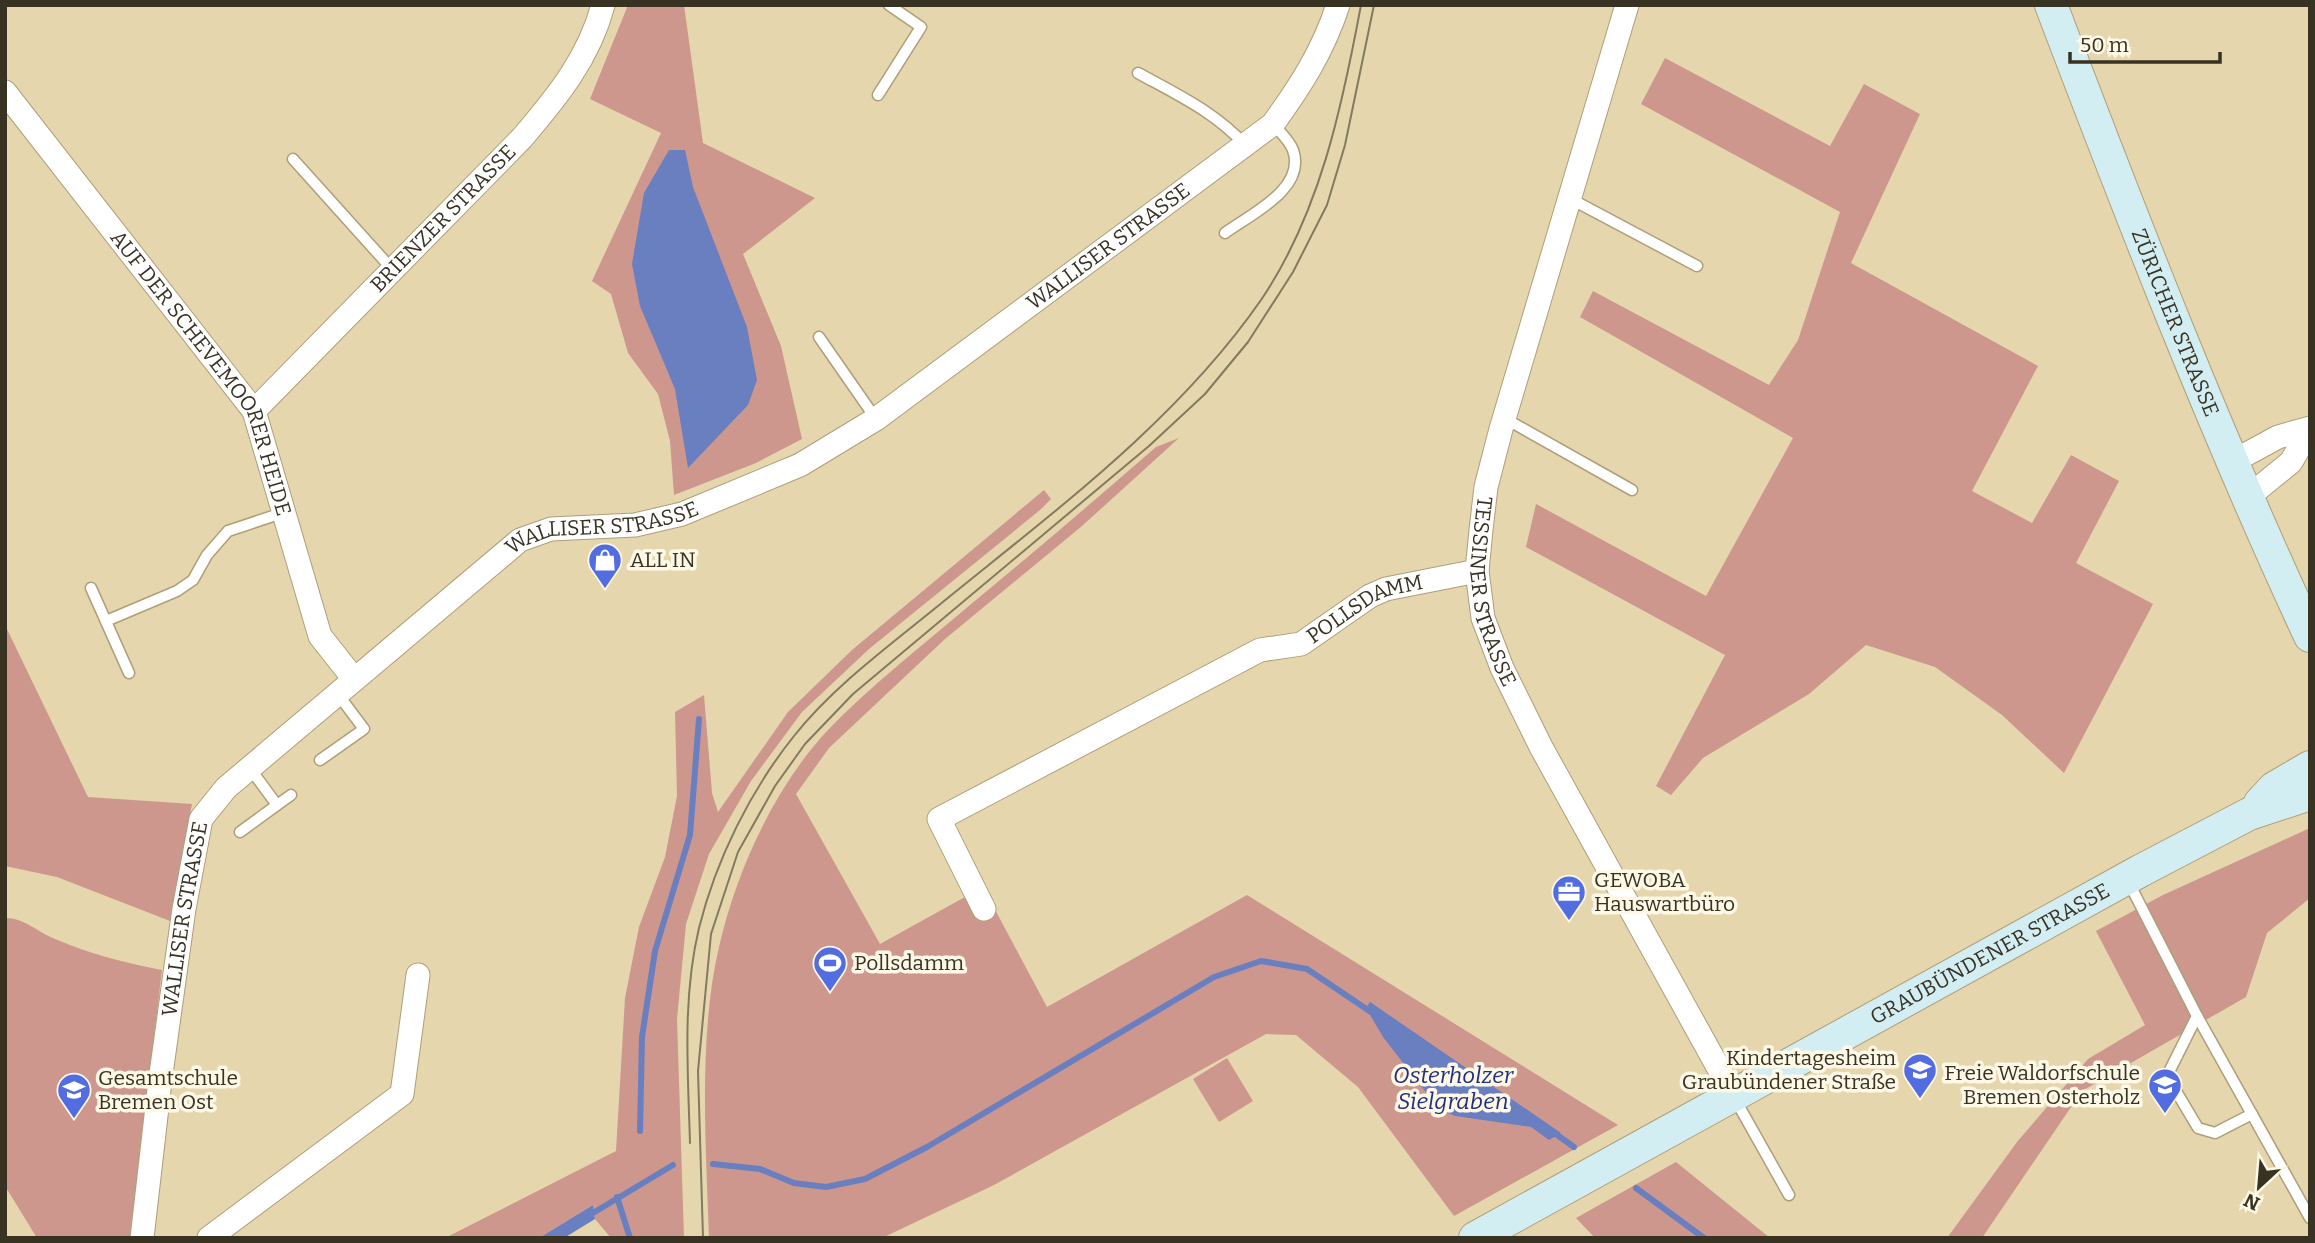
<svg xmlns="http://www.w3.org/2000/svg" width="2315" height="1243" viewBox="0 0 2315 1243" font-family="Bitter,serif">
	<rect width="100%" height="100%" fill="#e5d6ad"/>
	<!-- green -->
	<g fill="#cd978e">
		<path d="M628,5H684L703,143L815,198L743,254L781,346L802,439L756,463L674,495L670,441L658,394L628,353L611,294L592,281L661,133L590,99Z"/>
		<path d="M1665,58L1830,146L1864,84L1920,114L1851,263L2038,366L1972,491L2032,523L2071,455L2119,481L2076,563L2153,604L2064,773L2002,715L1935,667L1866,645L1809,694L1703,758L1671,795L1656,786L1725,655L1526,547L1536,504L1706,596L1793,438L1580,317L1593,291L1769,385L1798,340L1840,212L1641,104Z"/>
		<path d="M1179,438L1082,526L945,639L829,748L796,794L880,944L983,887L1047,1007L1247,895L1618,1125L1454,1216L1358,1087L1296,1035L1266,1034L994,1185L882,1238H709C706,1146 698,1036 719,947C736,872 774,788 827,731C871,685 922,646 970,605C1033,553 1095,500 1156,447Z"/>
		<path d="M1044,490L1051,499L1040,510L869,649L802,712L751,781L709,854L686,924L677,1019L684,1238H611L595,1219L593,1205L539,1238H445L616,1151L625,998L639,927L665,857L677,796L675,712L704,695L712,793L718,812L788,712L852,650Z"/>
		<path d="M5,625L88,797L192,804L170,921L57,877L5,866Z"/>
		<path d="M2310,828V898L2267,933L2246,997L2082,1091L1982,1238H1947L2017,1142L2088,1059L2145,1025L2096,931L2163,895Z"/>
		<path d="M5,918C25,918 37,932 55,939C90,954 125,963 162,970L130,1238H37L5,1186Z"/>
		<path d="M1227,1058L1253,1101L1219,1122L1193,1079Z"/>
		<path d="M1676,1162L1770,1238H1595L1576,1218Z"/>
	</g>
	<!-- water -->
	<g fill="#6a7fbf">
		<path d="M669,150H685L693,187L747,327L757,380L748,405L688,468L675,389L640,306L632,264L644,193Z"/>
		<path d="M1370,1002L1561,1133L1549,1140L1531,1127L1455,1116L1439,1109L1383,1037L1366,1008Z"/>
		<path d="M593,1205L595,1219L564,1238H539Z"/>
	</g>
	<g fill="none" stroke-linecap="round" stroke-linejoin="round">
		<!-- stream -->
		<g stroke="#6a7fbf" stroke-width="6">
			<path d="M640,1131L642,1037L655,951L690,835L699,719"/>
			<path d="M1553,1132L1574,1147"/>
			<path d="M713,1164L760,1169L794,1183L826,1187L865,1179L927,1147L1214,977L1261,961L1307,969L1371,1012"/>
			<path d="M1636,1188L1704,1238"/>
			<path d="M617,1197L630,1238"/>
			<path d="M588,1216L673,1165"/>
		</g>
		<!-- lane casing -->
		<g stroke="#ae9f79" stroke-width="13">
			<g id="lane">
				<path d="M1138,73C1178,95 1215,112 1246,146"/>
				<path d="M878,95L921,27L889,5"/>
				<path d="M293,159L391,268"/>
				<path d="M1569,198L1697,266"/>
				<path d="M1225,233C1249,215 1307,189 1293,150C1289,140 1280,132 1273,124"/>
				<path d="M819,337L876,419"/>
				<path d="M1504,418L1632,490"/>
				<path d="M91,588L129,673"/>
				<path d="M106,621L177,591L193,580L207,555L228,531L285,512"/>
				<path d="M320,760L364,729L337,693"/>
				<path d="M277,805L291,795"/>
				<path d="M240,832L277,805L249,767"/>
				<path d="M2128,881L2197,1016L2167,1076L2198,1128L2215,1133L2252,1114"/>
				<path d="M2197,1016L2310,1218"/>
				<path d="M1735,1099L1789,1195"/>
			</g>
		</g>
		<!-- street casing -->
		<g stroke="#ae9f79" stroke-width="25">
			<g id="street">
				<path id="s1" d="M1627,5L1501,429L1486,487L1481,530L1477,571L1483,618L1502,668L1541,747L1734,1096"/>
				<path id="s2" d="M5,92L254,411L320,636L354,679"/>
				<path id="s3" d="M254,411L522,138C557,97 589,58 603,5"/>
				<path d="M2232,462L2278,437L2310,428"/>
				<path d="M2248,497L2291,462L2310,429"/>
				<path id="s4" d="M984,909L939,819L1260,650L1301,644L1370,596L1386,589L1477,571"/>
				<path id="s5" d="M142,1238L160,1081L184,909L201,819L226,788L520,540L551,529L635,525L682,514L800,465L876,419L1273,124C1301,85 1323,51 1338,5"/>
				<path d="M209,1238L402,1094L418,975"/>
			</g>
		</g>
		<!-- secondary casing -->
		<g stroke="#ae9f79" stroke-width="34">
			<g id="secondary">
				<path id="s6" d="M2051,5C2132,218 2214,430 2310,636"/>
				<path d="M2260,803L2274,788L2310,767"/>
				<path id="s7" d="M1475,1238L2140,871L2249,814L2310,794"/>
			</g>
		</g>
		<!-- lane -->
		<use href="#lane" stroke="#fff" stroke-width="10"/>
		<!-- street -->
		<use href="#street" stroke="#fff" stroke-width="23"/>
		<!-- secondary -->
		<use href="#secondary" stroke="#d3eef3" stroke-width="32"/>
		<!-- tram -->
		<g stroke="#837a5f" stroke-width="2">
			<path d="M690,1143C688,1072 682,999 699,928C716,860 750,791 794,736C832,688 886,648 933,610C1049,515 1175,424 1261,300C1320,213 1342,107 1361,5"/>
			<path d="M703,1238L698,1071L711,934L738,852L775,786L805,744L853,694L1149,446L1205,394L1248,342L1293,272L1327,205L1345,145L1374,5"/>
		</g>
	</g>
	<!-- icons -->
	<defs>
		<g id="shop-pin" transform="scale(1.75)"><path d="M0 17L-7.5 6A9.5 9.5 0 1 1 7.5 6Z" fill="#516de1" stroke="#fef8e7"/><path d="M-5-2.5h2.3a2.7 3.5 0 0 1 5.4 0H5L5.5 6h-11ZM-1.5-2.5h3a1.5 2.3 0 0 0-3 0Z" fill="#fff"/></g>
		<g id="office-pin" transform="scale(1.75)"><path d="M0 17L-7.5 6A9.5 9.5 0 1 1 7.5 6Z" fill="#516de1" stroke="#fef8e7"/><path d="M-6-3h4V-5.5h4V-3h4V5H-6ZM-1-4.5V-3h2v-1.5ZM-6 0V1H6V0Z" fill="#fff"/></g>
		<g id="stadium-pin" transform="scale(1.75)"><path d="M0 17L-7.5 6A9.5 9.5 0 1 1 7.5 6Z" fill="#516de1" stroke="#fef8e7"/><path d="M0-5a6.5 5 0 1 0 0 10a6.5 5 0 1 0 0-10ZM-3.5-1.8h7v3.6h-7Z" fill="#fff"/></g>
		<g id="school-pin" transform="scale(1.75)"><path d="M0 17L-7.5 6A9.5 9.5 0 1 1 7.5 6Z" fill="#516de1" stroke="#fef8e7"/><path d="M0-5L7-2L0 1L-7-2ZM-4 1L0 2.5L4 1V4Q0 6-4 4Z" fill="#fff"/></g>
	</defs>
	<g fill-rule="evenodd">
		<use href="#shop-pin" x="605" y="560"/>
		<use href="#office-pin" x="1569" y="892"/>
		<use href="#stadium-pin" x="830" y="963"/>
		<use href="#school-pin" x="1920" y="1070"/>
		<use href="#school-pin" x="2165" y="1085"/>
		<use href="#school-pin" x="74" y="1090"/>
	</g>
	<g text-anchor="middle" stroke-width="7" stroke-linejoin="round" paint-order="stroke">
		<!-- street labels -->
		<g font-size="21" fill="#383222" stroke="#fef8e7">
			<text dy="7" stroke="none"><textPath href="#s3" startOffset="270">BRIENZER STRASSE</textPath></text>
			<text dy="7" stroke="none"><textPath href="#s5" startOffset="1519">WALLISER STRASSE</textPath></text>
			<text dy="7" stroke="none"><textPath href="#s6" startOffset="341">ZÜRICHER STRASSE</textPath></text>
			<text dy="7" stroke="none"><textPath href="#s2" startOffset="346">AUF DER SCHEVEMOORER HEIDE</textPath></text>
			<text dy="7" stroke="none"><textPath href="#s5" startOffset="931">WALLISER STRASSE</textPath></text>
			<text dy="7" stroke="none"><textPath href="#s1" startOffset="609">TESSINER STRASSE</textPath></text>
			<text dy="7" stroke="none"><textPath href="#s4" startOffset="579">POLLSDAMM</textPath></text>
			<text dy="7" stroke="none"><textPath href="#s5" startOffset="322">WALLISER STRASSE</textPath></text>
			<text dy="7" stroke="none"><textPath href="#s7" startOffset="588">GRAUBÜNDENER STRASSE</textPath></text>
		</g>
		<!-- poi labels -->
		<g font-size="21" fill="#383222" stroke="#fef8e7" text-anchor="start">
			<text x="630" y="567">ALL IN</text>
			<text x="1594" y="887">GEWOBA<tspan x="1594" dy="24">Hauswartbüro</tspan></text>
			<text x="854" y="970">Pollsdamm</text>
			<text x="1896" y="1065" text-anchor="end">Kindertagesheim<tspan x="1896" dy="24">Graubündener Straße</tspan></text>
			<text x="2140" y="1080" text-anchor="end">Freie Waldorfschule<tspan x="2140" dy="24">Bremen Osterholz</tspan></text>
			<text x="98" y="1085">Gesamtschule<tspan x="98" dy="24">Bremen Ost</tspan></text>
		</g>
		<!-- water labels -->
		<g font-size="23" font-style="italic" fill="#21307e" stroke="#fef8e7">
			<text x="1453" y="1083">Osterholzer<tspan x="1453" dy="26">Sielgraben</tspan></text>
		</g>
	</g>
	<!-- border -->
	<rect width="2315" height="1243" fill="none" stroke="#383222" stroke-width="14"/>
	<!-- north arrow -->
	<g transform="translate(2259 1187) rotate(206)" stroke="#fef8e7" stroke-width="5" paint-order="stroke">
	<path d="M0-5L12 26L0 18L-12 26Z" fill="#383222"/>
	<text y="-10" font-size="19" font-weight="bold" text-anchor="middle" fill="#383222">N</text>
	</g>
	<!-- scale -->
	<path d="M2070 52v10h150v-10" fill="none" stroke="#383222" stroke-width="3.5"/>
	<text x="2080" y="52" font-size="21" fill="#383222" stroke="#fef8e7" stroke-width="5" paint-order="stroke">50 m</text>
</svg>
